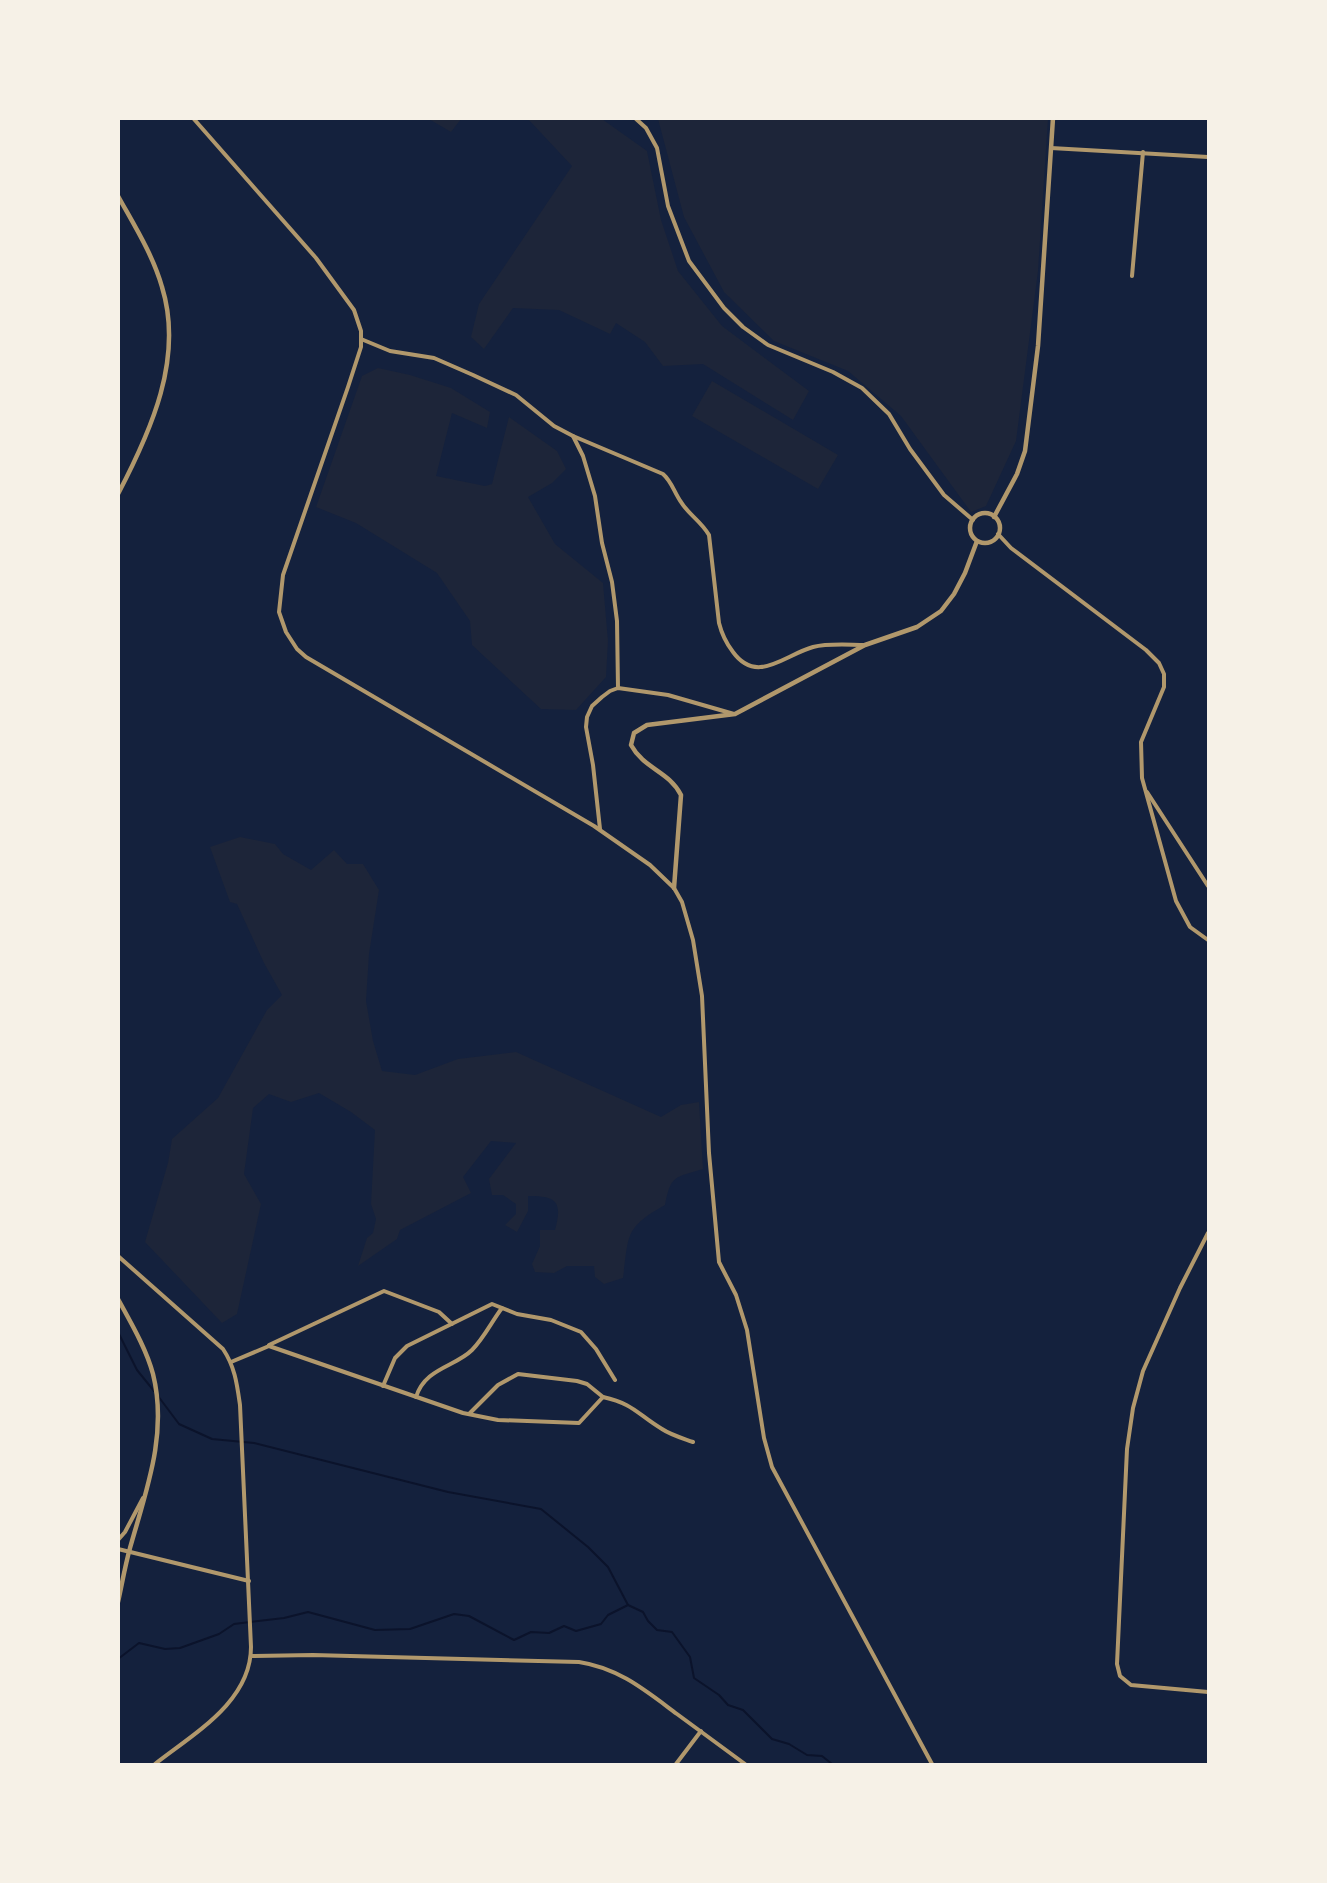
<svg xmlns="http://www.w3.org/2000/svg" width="1327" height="1883" viewBox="0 0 1327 1883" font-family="'Asap Condensed',sans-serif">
	<rect width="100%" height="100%" fill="#14213d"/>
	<!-- green -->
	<g fill="#1d2539">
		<path d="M429,119H461L451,132Z"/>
		<path d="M528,119H602L647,151L661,220L678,271L722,326L809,391L793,420L703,364L663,366L645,342L616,323L610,334L559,310L513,308L484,349L471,337L479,304L572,166Z"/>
		<path d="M658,119H1048L1038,271L1016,441L986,506L971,512L901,416L848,371L774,341L724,292L684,217Z"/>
		<path d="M378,368L410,375L451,388L490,412L487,428L452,413L436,476L485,486L492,484L509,417L557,451L566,469L552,483L528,497L555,544L603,583L608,641L606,677L576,710L541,709L472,645L470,621L437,573L356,523L316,507L362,376Z"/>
		<path d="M712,381L838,455L818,489L692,416Z"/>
		<path d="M240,837L275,844L283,854L311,870L334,850L347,864H363L379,890L369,954L366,1001L373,1041L382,1071L415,1075L458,1059L516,1052L661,1117L681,1105L699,1102L703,1169C675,1178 671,1174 665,1205C624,1228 629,1235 623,1278L604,1284L595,1277L594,1266H567L554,1273L535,1272L532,1264L540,1246V1230H555C563,1201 556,1196 528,1196V1211L517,1232L505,1225L516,1214V1204L503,1195H492L489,1179L516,1143L491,1141L463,1177L471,1193L400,1230L397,1239L358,1266L367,1238L373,1233L376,1219L371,1204L375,1130L351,1112L319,1093L291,1102L269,1094L253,1108L244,1174L261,1204L237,1314L222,1323L145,1242L168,1163L172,1139L218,1098L267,1010L282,995L264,963L237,904L230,902L210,847Z"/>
	</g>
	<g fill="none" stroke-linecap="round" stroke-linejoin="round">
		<!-- stream -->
		<g stroke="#0b132b" stroke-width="2">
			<path d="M118,1332L137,1370L154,1391"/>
			<path d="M158,1396L179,1424L212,1439L254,1443L448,1492L541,1509L588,1547L608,1567L628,1605"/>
			<path d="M118,1659L139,1643L165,1649L180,1648L219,1634L234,1624L284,1618L308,1612L375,1630L410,1629L454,1614L469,1616L514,1640L531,1632L549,1633L564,1626L576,1631L601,1624L608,1615L628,1605L643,1612L648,1621L657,1630L672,1632L690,1657L694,1678L719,1695L728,1705L743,1710L772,1739L789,1744L807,1755L822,1756L832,1764"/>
		</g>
		<!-- minor -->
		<g stroke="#b1986c" stroke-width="4">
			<path d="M193,118L316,258L354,310L361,331V347L348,387L283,575L279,612L286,632L297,649L306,657L594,826L650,865L674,888L682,902L693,940L702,996L709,1153L719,1262L736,1295L747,1330L764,1438L772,1467L932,1764"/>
			<path d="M635,118L646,128L657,148L668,206L689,261L724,308L743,327L768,345L833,372L862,388L889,414L910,449L944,495L973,520"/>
			<path d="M1051,148L1208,157"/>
			<path d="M1132,276L1143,152"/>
			<path d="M361,339L390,351L434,358L473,375L516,395L554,426L573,436L583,456L595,496L602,543L612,582L617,621L618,688"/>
			<path d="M573,436L663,474C672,482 674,492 681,502C688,514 701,521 709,535L719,623C722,635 726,643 733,652C757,685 784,655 813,647C829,643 849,645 865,645"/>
			<path d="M998,534L1011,548L1146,650L1159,663L1164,674V687L1141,742L1142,778L1176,901L1190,927L1208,940"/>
			<path d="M1147,792L1208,886"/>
			<path d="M600,829L593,765L586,727L587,717L592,706L602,697L610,691L618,688L668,695L734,714"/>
			<path d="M1208,1233L1180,1288L1143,1371L1133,1408L1127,1449L1117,1664L1120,1676L1131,1685L1208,1692"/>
			<path d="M118,1256L223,1349C235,1367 237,1384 240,1405L251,1647C251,1702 193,1734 155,1764"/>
			<path d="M269,1345L384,1291L439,1312L452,1324"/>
			<path d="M231,1362L269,1346L463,1413L498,1420L579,1423L603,1397C634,1404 637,1414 662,1429C671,1435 682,1438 693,1442"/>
			<path d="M383,1386L395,1358L407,1346L492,1304L517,1314L551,1320L581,1332L596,1349L615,1380"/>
			<path d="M416,1397C425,1368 455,1367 472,1350C484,1338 492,1321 502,1308"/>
			<path d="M469,1414L498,1385L518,1374L577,1381L587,1384L603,1397"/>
			<path d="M118,1540L125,1532L143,1498"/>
			<path d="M118,1549L249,1581"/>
			<path d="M251,1656L313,1655L579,1662C619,1668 646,1691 677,1714C700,1731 723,1748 745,1764"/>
			<path d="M676,1764L701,1731"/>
		</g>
		<!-- tertiary -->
		<g stroke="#b1986c" stroke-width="4.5">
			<path d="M118,196C134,225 153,255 162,287C184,358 151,431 118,494"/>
			<circle cx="985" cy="528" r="15"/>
			<path d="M994,517L1017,474L1025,451L1038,346L1053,118"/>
			<path d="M674,888L681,795C669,771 644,769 631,745L634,733L647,725L735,714L865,645L917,627L941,611L954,594L965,573L977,541"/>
			<path d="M118,1299C131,1323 146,1348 153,1374C168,1434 146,1491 130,1548C125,1566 122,1584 118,1602"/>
		</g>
	</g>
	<!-- border -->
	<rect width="1327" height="1883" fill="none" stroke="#f6f1e7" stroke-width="240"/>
</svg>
